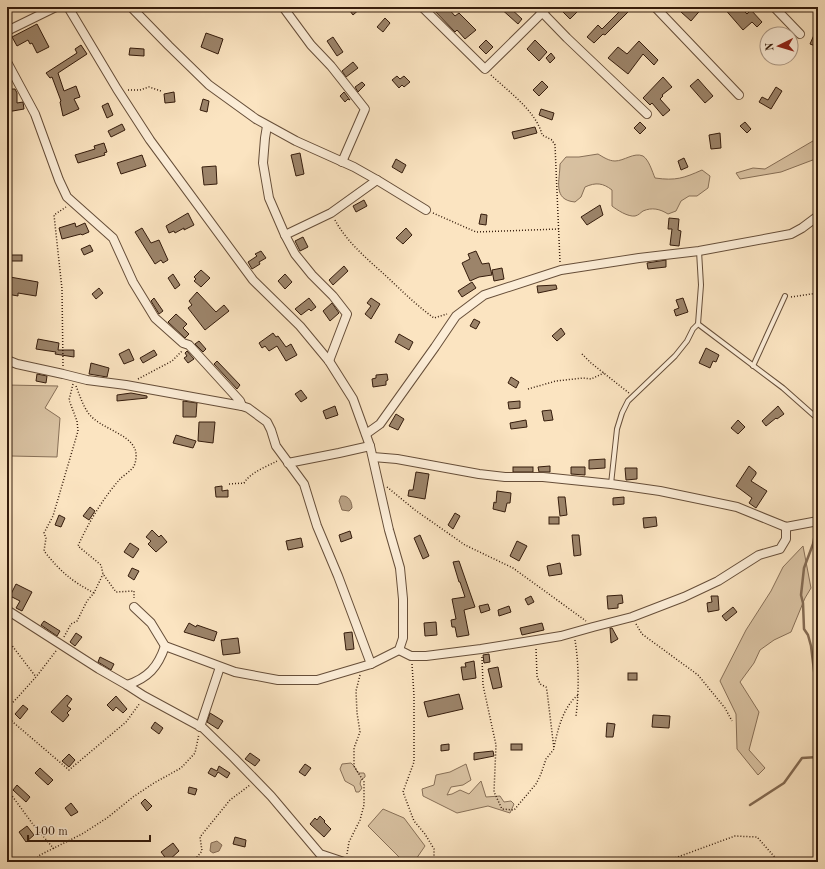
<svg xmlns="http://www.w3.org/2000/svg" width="825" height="869" viewBox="0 0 825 869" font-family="'Old Standard TT',serif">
	<rect width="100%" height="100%" fill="#fbe4c1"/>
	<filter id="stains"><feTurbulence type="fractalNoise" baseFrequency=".005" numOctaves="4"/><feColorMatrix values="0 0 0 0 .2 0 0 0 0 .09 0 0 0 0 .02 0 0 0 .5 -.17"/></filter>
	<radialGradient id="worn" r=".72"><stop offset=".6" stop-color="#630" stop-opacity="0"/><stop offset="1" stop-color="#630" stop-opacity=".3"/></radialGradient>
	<!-- green -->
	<g fill="#d9c2a2" stroke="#876f57">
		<path d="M818,138V158L781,172L740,179L736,173L753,168L765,169Z"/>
		<path d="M598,154C603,157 609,161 615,161C624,161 634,152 643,156C649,160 652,171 655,178C676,181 684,178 702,170L710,176L708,188L697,196H689L681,201L676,211L668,214C660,209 652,207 643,211C640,213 639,215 635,216C628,217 617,210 612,206V190C603,183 596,182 585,187L581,197L575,202C552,200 560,180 560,164L566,157H579Z"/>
		<path d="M7,385L58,386L45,408L60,418L57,457L11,456L7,439Z"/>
		<path d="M803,546L811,588L805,598L791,632L774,640L760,650L754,663L740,682L759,712L749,750L765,768L758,775L737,749L736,714L720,681L746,630L771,591L783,567Z"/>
		<path d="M351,763L354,766L358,773H364L365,775V777L361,780L360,784L362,788L359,792H356L354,786L345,781L340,769L342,764Z"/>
		<path d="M466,764L471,780L463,785L451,787L447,795L452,794L460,790L469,794L481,781L486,797L500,796L504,802L511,801L514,804L510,813L488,806L457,813L423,796L422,789L434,785L436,775L450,772Z"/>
		<path d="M383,809L404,818L425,846L414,862H404L368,826Z"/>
	</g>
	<!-- water -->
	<g fill="#b8a083" stroke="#846b53">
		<path d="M341,496C349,495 352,502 352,508L349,511L342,510L339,501Z"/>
		<path d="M217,841L222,845L219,851L213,853L210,851L211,843Z"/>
	</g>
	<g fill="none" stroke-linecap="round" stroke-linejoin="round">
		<!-- stream -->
		<g stroke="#846b53" stroke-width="2.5">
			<path d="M817,524L813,544L804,568L801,595L803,603L804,629L808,635L811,646L818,703"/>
			<path d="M750,805L784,783L802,758L818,757"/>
		</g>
	</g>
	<!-- building -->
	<g fill="#9c846a" stroke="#351c0c">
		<path d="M347,7H362L353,15Z"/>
		<path d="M431,7H447L455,16L459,13L476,30L465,39L457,30L455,32Z"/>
		<path d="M499,7H509L522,19L518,24Z"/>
		<path d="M565,7H582L570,19L562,11Z"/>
		<path d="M624,7H633L605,35L603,34L594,43L587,37L598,25L602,29Z"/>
		<path d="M685,7H703L691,21L681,12Z"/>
		<path d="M723,7H740L747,14L751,10L762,22L757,27L752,22L743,30Z"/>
		<path d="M385,18L390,23L383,32L377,27Z"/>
		<path d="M37,24L49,47L37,53L32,43L30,44L28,40L17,46L12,37Z"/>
		<path d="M818,26V47L810,44Z"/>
		<path d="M206,33L223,39L218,54L201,47Z"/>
		<path d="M333,37L343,52L337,56L327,41Z"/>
		<path d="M486,40L493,47L486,54L479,47Z"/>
		<path d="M535,40L547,52L539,61L527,49Z"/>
		<path d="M639,41L658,60L654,65L643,54L628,74L608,58L618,47L627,54Z"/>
		<path d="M81,45L87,54L58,73L64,91L76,86L80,97L74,99L79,109L63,116L60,102L61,101L52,77L50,78L46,73L77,53L75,49Z"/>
		<path d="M130,48L144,49V56L129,55Z"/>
		<path d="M551,53L555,58L550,63L546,58Z"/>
		<path d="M353,62L358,68L346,77L342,71Z"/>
		<path d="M397,76L400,79L404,76L410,82L404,87L402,85L399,88L392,80Z"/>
		<path d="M663,77L672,87L662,95L663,96L660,99L670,110L663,116L652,103L650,105L643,98Z"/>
		<path d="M698,79L713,96L705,103L690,86Z"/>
		<path d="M542,81L548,87L539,96L533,90Z"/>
		<path d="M362,82L365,85L358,92L355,87Z"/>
		<path d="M776,87L782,91L771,109L759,102L762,97L768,100Z"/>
		<path d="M7,89H15L17,93V103L23,102L24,109L7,112Z"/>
		<path d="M174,92L175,102L165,103L164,94Z"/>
		<path d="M344,92L350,100L348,99L345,102L340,96Z"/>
		<path d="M203,99L209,101L207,112L200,110Z"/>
		<path d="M108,103L113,115L107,118L102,106Z"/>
		<path d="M541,109L554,113L552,120L539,115Z"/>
		<path d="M640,122L646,128L640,134L634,128Z"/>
		<path d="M745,122L751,129L747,133L740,126Z"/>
		<path d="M122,124L125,130L111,137L108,131Z"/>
		<path d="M535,127L537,133L514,139L512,132Z"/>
		<path d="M720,133L721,148L711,149L709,135Z"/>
		<path d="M104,143L107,152L104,153L105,155L78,163L75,155L95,149L94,146Z"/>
		<path d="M300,153L304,174L296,176L291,155Z"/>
		<path d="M142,155L146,166L121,174L117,163Z"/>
		<path d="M684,158L688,167L681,170L678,161Z"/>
		<path d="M396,159L406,165L402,173L392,167Z"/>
		<path d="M216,166L217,184L204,185L202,167Z"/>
		<path d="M364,200L367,206L356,212L353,206Z"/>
		<path d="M600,205L603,215L587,225L581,217Z"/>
		<path d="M188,213L194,225L184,230V228L175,233L174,231L169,233L166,226Z"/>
		<path d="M481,214L487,215L486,225L479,224Z"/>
		<path d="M669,218L679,219L678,230L681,231L679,246L670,245L672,229H668Z"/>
		<path d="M75,223L76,227L85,223L89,232L82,235L81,234L62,239L59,228Z"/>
		<path d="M142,228L151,243L159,240L168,260L163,263L161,260L155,264L135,232Z"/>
		<path d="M406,228L412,235L403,244L396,238Z"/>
		<path d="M303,237L308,247L300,251L295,241Z"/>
		<path d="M90,245L93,251L84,255L81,249Z"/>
		<path d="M261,251L266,258L259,262L260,264L252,269L248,262L257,256L255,254Z"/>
		<path d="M476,251L482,264L489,263L492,275L479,277L470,281L462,263L470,259L468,254Z"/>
		<rect x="7" y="255" width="15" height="6"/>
		<path d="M666,260V267L648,269L647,263Z"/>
		<path d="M344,266L348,271L333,285L329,280Z"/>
		<path d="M502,268L504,279L494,281L492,270Z"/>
		<path d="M201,270L210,278L201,287L194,281L196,279L194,277Z"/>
		<path d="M173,274L180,285L175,289L168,278Z"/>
		<path d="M285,274L292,282L285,289L278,281Z"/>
		<path d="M10,277L38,282L36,296L18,293V296L7,294Z"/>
		<path d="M472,282L476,288L462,297L458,291Z"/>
		<path d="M556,285L557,289L538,293L537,286Z"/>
		<path d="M99,288L103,293L96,299L92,294Z"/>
		<path d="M197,292L216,312L224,305L229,311L205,330L188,308L192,305L189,301Z"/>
		<path d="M154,298L163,311L159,314L151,301Z"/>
		<path d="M309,298L316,307L311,311L309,309L301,315L295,309Z"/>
		<path d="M371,298L380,304L371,319L365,314L371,306L367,303Z"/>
		<path d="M683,298L688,312L676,316L674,310L679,308L676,300Z"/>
		<path d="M332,303L339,313L330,321L323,311Z"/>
		<path d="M176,314L187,324L183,328L189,334L185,338L168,322Z"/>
		<path d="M474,319L480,322L476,329L470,326Z"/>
		<path d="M561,328L565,334L557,341L552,336Z"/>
		<path d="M273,333L276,337L278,336L286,347L291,344L297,355L286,361L277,346L269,351L265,346L262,348L259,343Z"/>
		<path d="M399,334L413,342L409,350L395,342Z"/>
		<path d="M38,339L59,343L58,350H74V357L55,354L56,352L36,349Z"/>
		<path d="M199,341L206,349L203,352L195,344Z"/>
		<path d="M706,348L719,355L716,362L713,361L710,368L699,363Z"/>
		<path d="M129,349L134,360L124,364L119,354Z"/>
		<path d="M154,350L157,355L143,363L140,358Z"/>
		<path d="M187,351L194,359L188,363L184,358L187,356L185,353Z"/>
		<path d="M217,361L240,385L237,389L214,364Z"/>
		<path d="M91,363L109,368L107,377L89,374Z"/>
		<path d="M37,374L47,376L46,383L36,381Z"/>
		<path d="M387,374L388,380L386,381V385L373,387L372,379L376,378V375Z"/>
		<path d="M511,377L519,382L516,388L508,383Z"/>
		<path d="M301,390L307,398L301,402L295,394Z"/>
		<path d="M131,393L147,396V398L117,401V395Z"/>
		<path d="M183,401L197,403L196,417H183Z"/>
		<path d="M520,401V408L509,409L508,402Z"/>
		<path d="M335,406L338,415L326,419L323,411Z"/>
		<path d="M778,406L784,414L777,419L776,418L766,426L762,421Z"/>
		<path d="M551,410L553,420L544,421L542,411Z"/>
		<path d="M396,414L404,419L398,430L389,426Z"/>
		<path d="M526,420L527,427L511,429L510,423Z"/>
		<path d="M738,420L745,427L738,434L731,428Z"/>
		<path d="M199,422H215L213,443L198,441Z"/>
		<path d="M176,435L196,441L193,448L173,443Z"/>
		<path d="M605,459V468L589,469V460Z"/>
		<path d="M550,466V472H539L538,467Z"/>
		<path d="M749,466L756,472V474L751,481L767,491L756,508L749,503L752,498L736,486Z"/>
		<rect x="513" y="467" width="20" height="5"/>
		<path d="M571,467H585V475L571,474Z"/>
		<path d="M625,468H637V479L626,480Z"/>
		<path d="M416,472L429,474L425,499L408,496L409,490H413Z"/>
		<path d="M222,486V491L228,490V497H216L215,487Z"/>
		<path d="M497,491L511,493L510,503H507L505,512L493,509L494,502L496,503Z"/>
		<path d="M558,497H565L567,515L560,516Z"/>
		<path d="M624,497V504L613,505V498Z"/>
		<path d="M90,507L95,511L89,520L83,516Z"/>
		<path d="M455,513L460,516L453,529L448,525Z"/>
		<path d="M59,515L65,518L61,527L55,525Z"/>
		<rect x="549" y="517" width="10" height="7"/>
		<path d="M656,517L657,526L644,528L643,518Z"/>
		<path d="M152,530L159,537L161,535L167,542L156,552L148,544L151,541L146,537Z"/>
		<path d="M350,531L352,538L341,542L339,535Z"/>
		<path d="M420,535L429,556L423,559L414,538Z"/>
		<path d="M572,535H579L581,555L574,556Z"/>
		<path d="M301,538L303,547L288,550L286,541Z"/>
		<path d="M517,541L527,546L519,561L510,556Z"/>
		<path d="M130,543L139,549L133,558L124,552Z"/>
		<path d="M459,561L475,607L464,610L469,635L457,637L455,627H452L451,620L456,619L452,599L465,597L460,582H459L453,562Z"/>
		<path d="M560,563L562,574L549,576L547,566Z"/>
		<path d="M132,568L139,571L134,580L128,576Z"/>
		<path d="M16,584L32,592L22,611L16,608L20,601L10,596Z"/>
		<path d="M622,595L623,603L618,604V608L608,609L607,596Z"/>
		<path d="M531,596L534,602L528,605L525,599Z"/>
		<path d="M711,596H718L719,610L708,612L707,603L712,602Z"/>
		<path d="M488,604L490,610L481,613L479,606Z"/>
		<path d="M509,606L511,612L499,616L498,610Z"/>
		<path d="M733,607L737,612L726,621L722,616Z"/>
		<path d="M44,621L60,631L57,636L41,625Z"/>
		<path d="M436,622L437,635L425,636L424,623Z"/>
		<path d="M189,623L196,627L197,625L217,632L214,641L184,632Z"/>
		<path d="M542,623L544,630L522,635L520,628Z"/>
		<path d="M610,628H612L618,639L611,643Z"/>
		<path d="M352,632L354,649L346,650L344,633Z"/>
		<path d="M76,633L82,637L75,646L70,642Z"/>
		<path d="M238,638L240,653L223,655L221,640Z"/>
		<path d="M489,654L490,662L484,663L483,655Z"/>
		<path d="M100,657L114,664L111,670L98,662Z"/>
		<path d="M474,661L476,678L463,680L461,667H466L465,663Z"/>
		<path d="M498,667L502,687L493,689L488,669Z"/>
		<rect x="628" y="673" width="9" height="7"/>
		<path d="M459,694L463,709L428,717L424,702Z"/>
		<path d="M67,695L72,699L67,706L71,709L67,713L69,715L63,722L51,712Z"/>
		<path d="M116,696L127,709L123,713L116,707L113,711L107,705Z"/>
		<path d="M23,705L28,709L20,719L15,714Z"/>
		<path d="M210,713L223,721L218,729L207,722Z"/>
		<path d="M653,715L670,716L669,728L652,727Z"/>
		<path d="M155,722L163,728L159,734L151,728Z"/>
		<path d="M607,723L615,724L613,737H606Z"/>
		<path d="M449,744V750L441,751V745Z"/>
		<rect x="511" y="744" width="11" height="6"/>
		<path d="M493,751L494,756L474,760V753Z"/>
		<path d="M250,753L260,760L255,766L245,759Z"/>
		<path d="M69,754L75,760L69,767L62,761Z"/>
		<path d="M305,764L311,768L305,776L299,772Z"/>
		<path d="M219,766L230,773L227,778L218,772L215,777L208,773L211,768L217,771Z"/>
		<path d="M40,768L53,780L48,785L35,773Z"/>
		<path d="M17,785L30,797L26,802L13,790Z"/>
		<path d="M189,787L197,789L195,795L188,793Z"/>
		<path d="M145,799L152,806L147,811L141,803Z"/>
		<path d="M71,803L78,812L71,816L65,808Z"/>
		<path d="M320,816L325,821L324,822L331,829L324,837L310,824L315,818L317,820Z"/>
		<path d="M27,826L34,835L26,842L19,832Z"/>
		<path d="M235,837L246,840L245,847L233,844Z"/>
		<path d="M173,843L179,851L168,861L161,852Z"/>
	</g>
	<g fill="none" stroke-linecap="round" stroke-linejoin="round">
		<!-- service casing -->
		<g stroke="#664e39" stroke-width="6">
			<g id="service">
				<path d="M698,324L783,388L818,419"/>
				<path d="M753,366L785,296"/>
				<path d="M611,484L617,429L622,413L628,401L675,356L687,341L693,329L698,324L701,285L699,251"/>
			</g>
		</g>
		<!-- minor casing -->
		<g stroke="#664e39" stroke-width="10">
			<g id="minor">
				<path d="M68,7L117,89L150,140L253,280L300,326L329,361L353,399L370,446L389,530L400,568L403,599V638L399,650L371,664L317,680H278L235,672L165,646L151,623L134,607"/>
				<path d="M131,7L169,46L209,85L256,119L296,141L354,167L377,180L426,210"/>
				<path d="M283,7L311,45L331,66L365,109L342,162"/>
				<path d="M422,7L485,69L548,7"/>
				<path d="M537,7L567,38L647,114"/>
				<path d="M655,7L739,95"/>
				<path d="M774,7L800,34"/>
				<path d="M7,31L56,7"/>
				<path d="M7,62L35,114L59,180L67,197L113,238L133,282L155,318L183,343L189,345L240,401L242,406L126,385L87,380L63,374L17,364L7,360"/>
				<path d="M267,126L265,138L263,163L269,198L285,235L295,254L312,275L333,296L347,314L329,361"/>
				<path d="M285,235L331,213L377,180"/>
				<path d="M242,406L248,408L267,422L271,430L276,446L304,484L317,526L338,576L371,664"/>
				<path d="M366,434L380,424L435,347L456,316L484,295L561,270L639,258L699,251L791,234L802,228L818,216"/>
				<path d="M373,457L397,459L479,474L505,477H543L611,484L660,491L737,507L786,527L818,521"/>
				<path d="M288,463L339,453L370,446"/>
				<path d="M7,610L99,669L127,685L144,696L203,728L234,758L271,796L320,854L344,862"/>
				<path d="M399,650L411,656H426L481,649L561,636L593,627L632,617L684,597L718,581L759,555L780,549L786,539V527"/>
				<path d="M127,685C148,678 158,667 165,646"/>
				<path d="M200,727L220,667"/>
			</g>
		</g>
		<!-- path -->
		<g stroke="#351c0c" stroke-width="1.5" stroke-dasharray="1 2" stroke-linecap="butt">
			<path d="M491,75C508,91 537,112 542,135L552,140L555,145L560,262"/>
			<path d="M128,90H140L149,87L161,91"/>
			<path d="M433,213L476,232L559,229"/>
			<path d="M335,220C346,241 367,259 385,275C401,290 416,305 434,318L447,314"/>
			<path d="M791,297L818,293"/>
			<path d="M582,354L591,363L629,393"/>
			<path d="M63,366L62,289L54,215L66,207"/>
			<path d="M138,379L172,361L182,351"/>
			<path d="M73,384L69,400L77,421L78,431L53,516L44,533L46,538L44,551C61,572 70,580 94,593"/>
			<path d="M76,386C80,396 83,406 89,414C100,428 128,433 135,449C137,454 136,462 134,466C131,471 124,475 120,479C104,497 88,523 78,546L101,565L103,574L116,592L134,591V598"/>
			<path d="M528,389L556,381L583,378L591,379L604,373"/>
			<path d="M229,484L244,483C251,472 266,467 277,461"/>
			<path d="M387,487L415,510L465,545L513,568L586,621"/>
			<path d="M636,624L642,634L698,675L725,708L732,721"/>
			<path d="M64,637L71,624L77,621L87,601L94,593L103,574"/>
			<path d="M7,639L36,677"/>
			<path d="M575,640C579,665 579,691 576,716"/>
			<path d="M482,657L483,685L496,745L494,792L502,809L514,810L536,784L541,774L546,759L554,749L547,691L546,687L540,684L537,676L536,648"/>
			<path d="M412,664L414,696V762L403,792L414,821L425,834L434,849V862"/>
			<path d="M7,709L36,677L56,651"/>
			<path d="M7,717L69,770L126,722L140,703"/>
			<path d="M554,747C558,729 563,707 578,695"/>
			<path d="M7,789L32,823L54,849"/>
			<path d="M347,854L349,842L360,820L364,805V782L354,766V748L360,732L357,713L356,691L360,675"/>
			<path d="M33,862L40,855L82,834L107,818L133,797L154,783L181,768L195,753L199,734"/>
			<path d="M193,862L202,851L200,837L230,800L250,785"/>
			<path d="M664,862L735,836L757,837L779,862"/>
		</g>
		<!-- service -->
		<use href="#service" stroke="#fcedd7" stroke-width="4"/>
		<!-- minor -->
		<use href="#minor" stroke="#fcedd7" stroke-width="8"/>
	</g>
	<!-- margin -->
	<rect width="825" height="869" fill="none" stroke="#fbe4c1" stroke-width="24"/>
	<rect x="8" y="8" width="809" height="853" fill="none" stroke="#351c0c" stroke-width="2"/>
	<rect x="12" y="12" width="801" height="845" fill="none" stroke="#351c0c"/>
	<!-- north arrow -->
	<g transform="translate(779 46) rotate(265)"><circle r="19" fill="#fcedd7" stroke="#ac9986"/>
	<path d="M0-3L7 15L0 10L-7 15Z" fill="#8f2418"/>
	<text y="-6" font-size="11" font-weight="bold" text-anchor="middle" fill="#351c0c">N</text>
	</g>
	<!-- scale -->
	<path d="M28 835v6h122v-6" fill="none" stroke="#351c0c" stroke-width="2"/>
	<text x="34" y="835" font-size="12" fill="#351c0c" stroke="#fcedd7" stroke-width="3" paint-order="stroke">100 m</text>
	<rect width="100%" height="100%" filter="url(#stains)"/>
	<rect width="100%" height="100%" fill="url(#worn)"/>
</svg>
